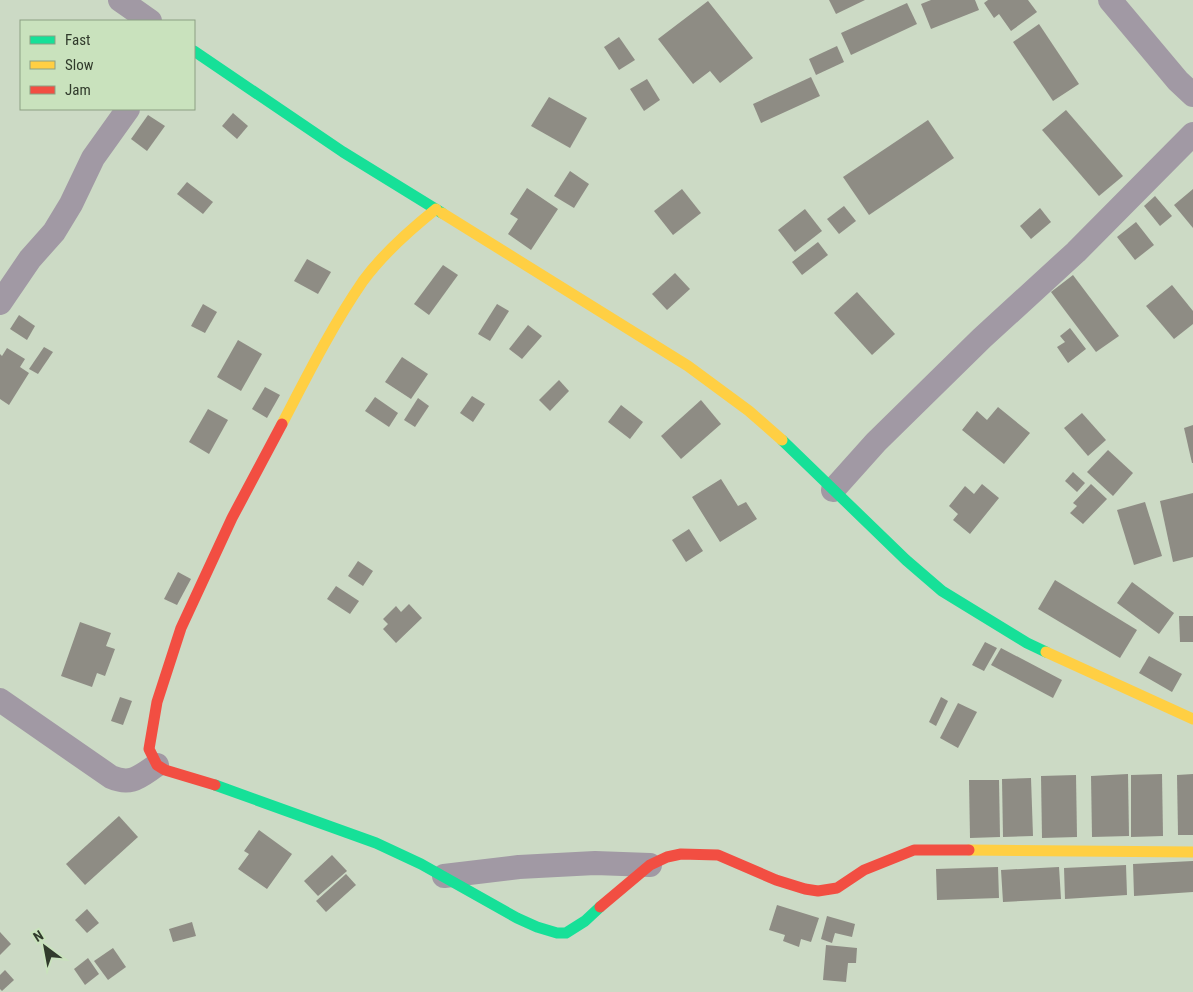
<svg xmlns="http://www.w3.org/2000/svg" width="1193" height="992" viewBox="0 0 1193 992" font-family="'Roboto Condensed',sans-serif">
	<rect width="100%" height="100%" fill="#ccdac5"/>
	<!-- building -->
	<g fill="#8e8c84">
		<path d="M829,0H865L836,14Z"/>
		<path d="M931,0H975L979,10L931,29L921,4Z"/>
		<path d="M988,0H1028L1037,12L1011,31L999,14L994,18L984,3Z"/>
		<path d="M708,1L753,58L720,83L710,71L693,84L658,39Z"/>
		<path d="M907,3L917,24L851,55L841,33Z"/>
		<path d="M1039,24L1079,84L1053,101L1013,42Z"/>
		<path d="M619,37L635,60L619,70L604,47Z"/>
		<path d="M837,46L844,62L816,75L809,59Z"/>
		<path d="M811,77L820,96L761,123L753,104Z"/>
		<path d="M647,79L660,100L644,111L630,89Z"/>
		<path d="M549,97L587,118L570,148L531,126Z"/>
		<path d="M1066,110L1123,176L1099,196L1042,130Z"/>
		<path d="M233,113L248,126L237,139L222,126Z"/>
		<path d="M148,115L165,126L147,151L131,139Z"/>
		<path d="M928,120L954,158L869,215L843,177Z"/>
		<path d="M570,171L589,184L574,208L554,196Z"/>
		<path d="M187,182L213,202L203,214L177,194Z"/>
		<path d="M527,188L558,209L531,250L508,234L518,219L510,214Z"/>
		<path d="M682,189L701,213L673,235L654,211Z"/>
		<path d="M1193,189V228L1174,205Z"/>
		<path d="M1155,196L1172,216L1160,226L1144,206Z"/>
		<path d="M844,206L856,221L839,234L827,219Z"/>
		<path d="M1040,208L1051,222L1031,239L1020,226Z"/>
		<path d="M805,209L822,231L795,252L778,230Z"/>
		<path d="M1136,222L1154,245L1135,260L1117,237Z"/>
		<path d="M818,242L828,255L802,275L792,262Z"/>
		<path d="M307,259L331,272L318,294L294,281Z"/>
		<path d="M443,265L458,275L429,315L414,304Z"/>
		<path d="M675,273L690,289L667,310L652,294Z"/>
		<path d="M1073,275L1119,336L1096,352L1051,292Z"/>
		<path d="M1172,285L1193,311V324L1174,339L1146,306Z"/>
		<path d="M857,292L895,334L872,355L834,313Z"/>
		<path d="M203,304L217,312L205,333L191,326Z"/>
		<path d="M497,304L509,311L490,341L478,334Z"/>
		<path d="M19,315L35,326L27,340L10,329Z"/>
		<path d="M528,325L542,336L522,359L509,349Z"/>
		<path d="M1070,328L1086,349L1068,363L1057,347L1065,342L1060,336Z"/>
		<path d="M238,340L262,354L241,391L217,377Z"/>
		<path d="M44,347L53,352L38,374L29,369Z"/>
		<path d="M7,348L25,359L20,367L29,373L9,405L0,399V354L2,356Z"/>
		<path d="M402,357L428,374L411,399L385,382Z"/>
		<path d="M559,380L569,391L550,411L539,400Z"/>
		<path d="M265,387L280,395L267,418L252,409Z"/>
		<path d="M472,396L485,404L473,422L460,413Z"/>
		<path d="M375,397L398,413L389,427L365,411Z"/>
		<path d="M418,398L429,406L415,427L404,420Z"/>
		<path d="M701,400L721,424L681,459L661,436Z"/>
		<path d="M621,405L643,422L630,439L608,422Z"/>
		<path d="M998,407L1030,433L1004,464L962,430L977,411L987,420Z"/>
		<path d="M208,409L228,420L209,454L189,442Z"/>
		<path d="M1082,413L1106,440L1088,456L1064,428Z"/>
		<path d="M1193,425V463H1192L1184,428Z"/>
		<path d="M1108,450L1133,473L1113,496L1087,472Z"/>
		<path d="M1073,472L1085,483L1077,492L1065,481Z"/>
		<path d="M721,479L738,506L746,502L757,519L720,542L692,497Z"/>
		<path d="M982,484L999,498L970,534L953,520L958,514L949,506L965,486L974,494Z"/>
		<path d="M1091,484L1107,499L1083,524L1070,513L1077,506L1073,503Z"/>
		<path d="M1193,493V557L1173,562L1160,501Z"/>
		<path d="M1145,502L1162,556L1134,565L1117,510Z"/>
		<path d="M689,529L703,551L686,562L672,540Z"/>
		<path d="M358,561L373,571L363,586L348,576Z"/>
		<path d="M178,572L191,579L177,605L164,599Z"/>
		<path d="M1055,580L1137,630L1120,658L1038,609Z"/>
		<path d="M1132,582L1174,613L1159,634L1117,603Z"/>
		<path d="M336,586L359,601L350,614L327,599Z"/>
		<path d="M409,604L422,618L396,643L383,629L388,624L383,619L396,606L401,612Z"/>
		<path d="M1179,616H1193V642H1180Z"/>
		<path d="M80,622L111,633L106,646L115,649L105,676L97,673L92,687L61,676Z"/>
		<path d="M985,642L997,648L984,671L972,665Z"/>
		<path d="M1001,648L1062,680L1053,698L991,665Z"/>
		<path d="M1149,656L1182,674L1172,692L1139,673Z"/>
		<path d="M120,697L132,701L123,725L111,721Z"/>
		<path d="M941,697L948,701L936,726L929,722Z"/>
		<path d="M958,703L977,712L958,748L940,738Z"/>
		<path d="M1128,774L1129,836L1092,837L1091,776Z"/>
		<path d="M1162,774L1163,836L1131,837V775Z"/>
		<path d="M1193,774V835H1178L1177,775Z"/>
		<path d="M1076,775L1077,837L1042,838L1041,776Z"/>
		<path d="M1031,778L1033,836L1003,837L1002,779Z"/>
		<path d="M969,780H999L1000,837L970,838Z"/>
		<path d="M119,816L138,837L85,885L66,864Z"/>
		<path d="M259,830L292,854L267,889L238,869L249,854L244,851Z"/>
		<path d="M332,855L347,871L318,896L304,881Z"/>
		<path d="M1193,861V892L1134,896L1133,864Z"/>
		<path d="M1126,865L1127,895L1065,899L1064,868Z"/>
		<path d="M998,867L999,898L937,900L936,869Z"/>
		<path d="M1059,867L1061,899L1003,902L1001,870Z"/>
		<path d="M346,874L356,885L326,912L316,901Z"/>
		<path d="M777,905L819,918L811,942L801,939L799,947L783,941L785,935L769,930Z"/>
		<path d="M87,909L99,923L87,933L75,920Z"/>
		<path d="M827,916L855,924L852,937L835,933L832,943L821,939Z"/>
		<path d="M192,922L196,936L173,942L169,929Z"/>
		<path d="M0,932L11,944L0,955Z"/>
		<path d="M826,945L857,948L856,963H848L846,982L823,980Z"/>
		<path d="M113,948L126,967L108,980L94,961Z"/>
		<path d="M88,958L99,974L85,985L74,969Z"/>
		<path d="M5,970L14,980L2,991L0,989V975Z"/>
	</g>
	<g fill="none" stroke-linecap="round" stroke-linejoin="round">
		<!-- street -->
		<g stroke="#a199a4" stroke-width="24">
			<path d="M120,0L150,21"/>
			<path d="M1110,0L1178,81L1193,95"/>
			<path d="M0,303L30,259L54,232L71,204L93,158L128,109"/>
			<path d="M833,490L876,442L982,338L1076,252L1193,134"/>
			<path d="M0,700L111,777C132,786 140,776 157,765"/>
			<path d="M444,876L519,867L595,863L650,865"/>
		</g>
		<!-- fast -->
		<g stroke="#16e098" stroke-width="11">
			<path d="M194,51L343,152L442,213"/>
			<path d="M782,440L906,560L942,591L1027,643L1046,652"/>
			<path d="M215,785L376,843L421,864L517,918L537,927L557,933H566L585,921L600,907"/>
		</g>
		<!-- slow -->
		<g stroke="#ffcf43" stroke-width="11">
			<path d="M442,213L688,366L749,411L782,440"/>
			<path d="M282,424C307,376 332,326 363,281C382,255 411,229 436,209"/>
			<path d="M1046,652L1193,719"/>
			<path d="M969,850L1193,852"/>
		</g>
		<!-- jam -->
		<g stroke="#f24e42" stroke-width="11">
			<path d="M215,785L165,770L157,765L149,749L157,702L181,628L232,518L282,424"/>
			<path d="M600,907L650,865L667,857L681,854L718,855L776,880L805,889L818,891L837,888L864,870L914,850H969"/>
		</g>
	</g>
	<!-- legend -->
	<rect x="20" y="20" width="175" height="90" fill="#c9e2bd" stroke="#8c9f83"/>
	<rect x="30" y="36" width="25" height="8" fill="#16e098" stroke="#8c9f83"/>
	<text x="65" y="45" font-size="15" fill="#313b2c">Fast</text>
	<rect x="30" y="61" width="25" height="8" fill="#ffcf43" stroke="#8c9f83"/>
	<text x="65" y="70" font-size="15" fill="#313b2c">Slow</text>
	<rect x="30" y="86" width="25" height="8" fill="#f24e42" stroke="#8c9f83"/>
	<text x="65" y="95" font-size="15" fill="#313b2c">Jam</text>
	<!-- north arrow -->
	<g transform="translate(45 947) rotate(328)" stroke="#c9e2bd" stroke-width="4" paint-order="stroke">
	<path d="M0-4L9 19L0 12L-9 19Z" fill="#313b2c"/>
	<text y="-8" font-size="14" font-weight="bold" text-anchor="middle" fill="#313b2c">N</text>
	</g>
</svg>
